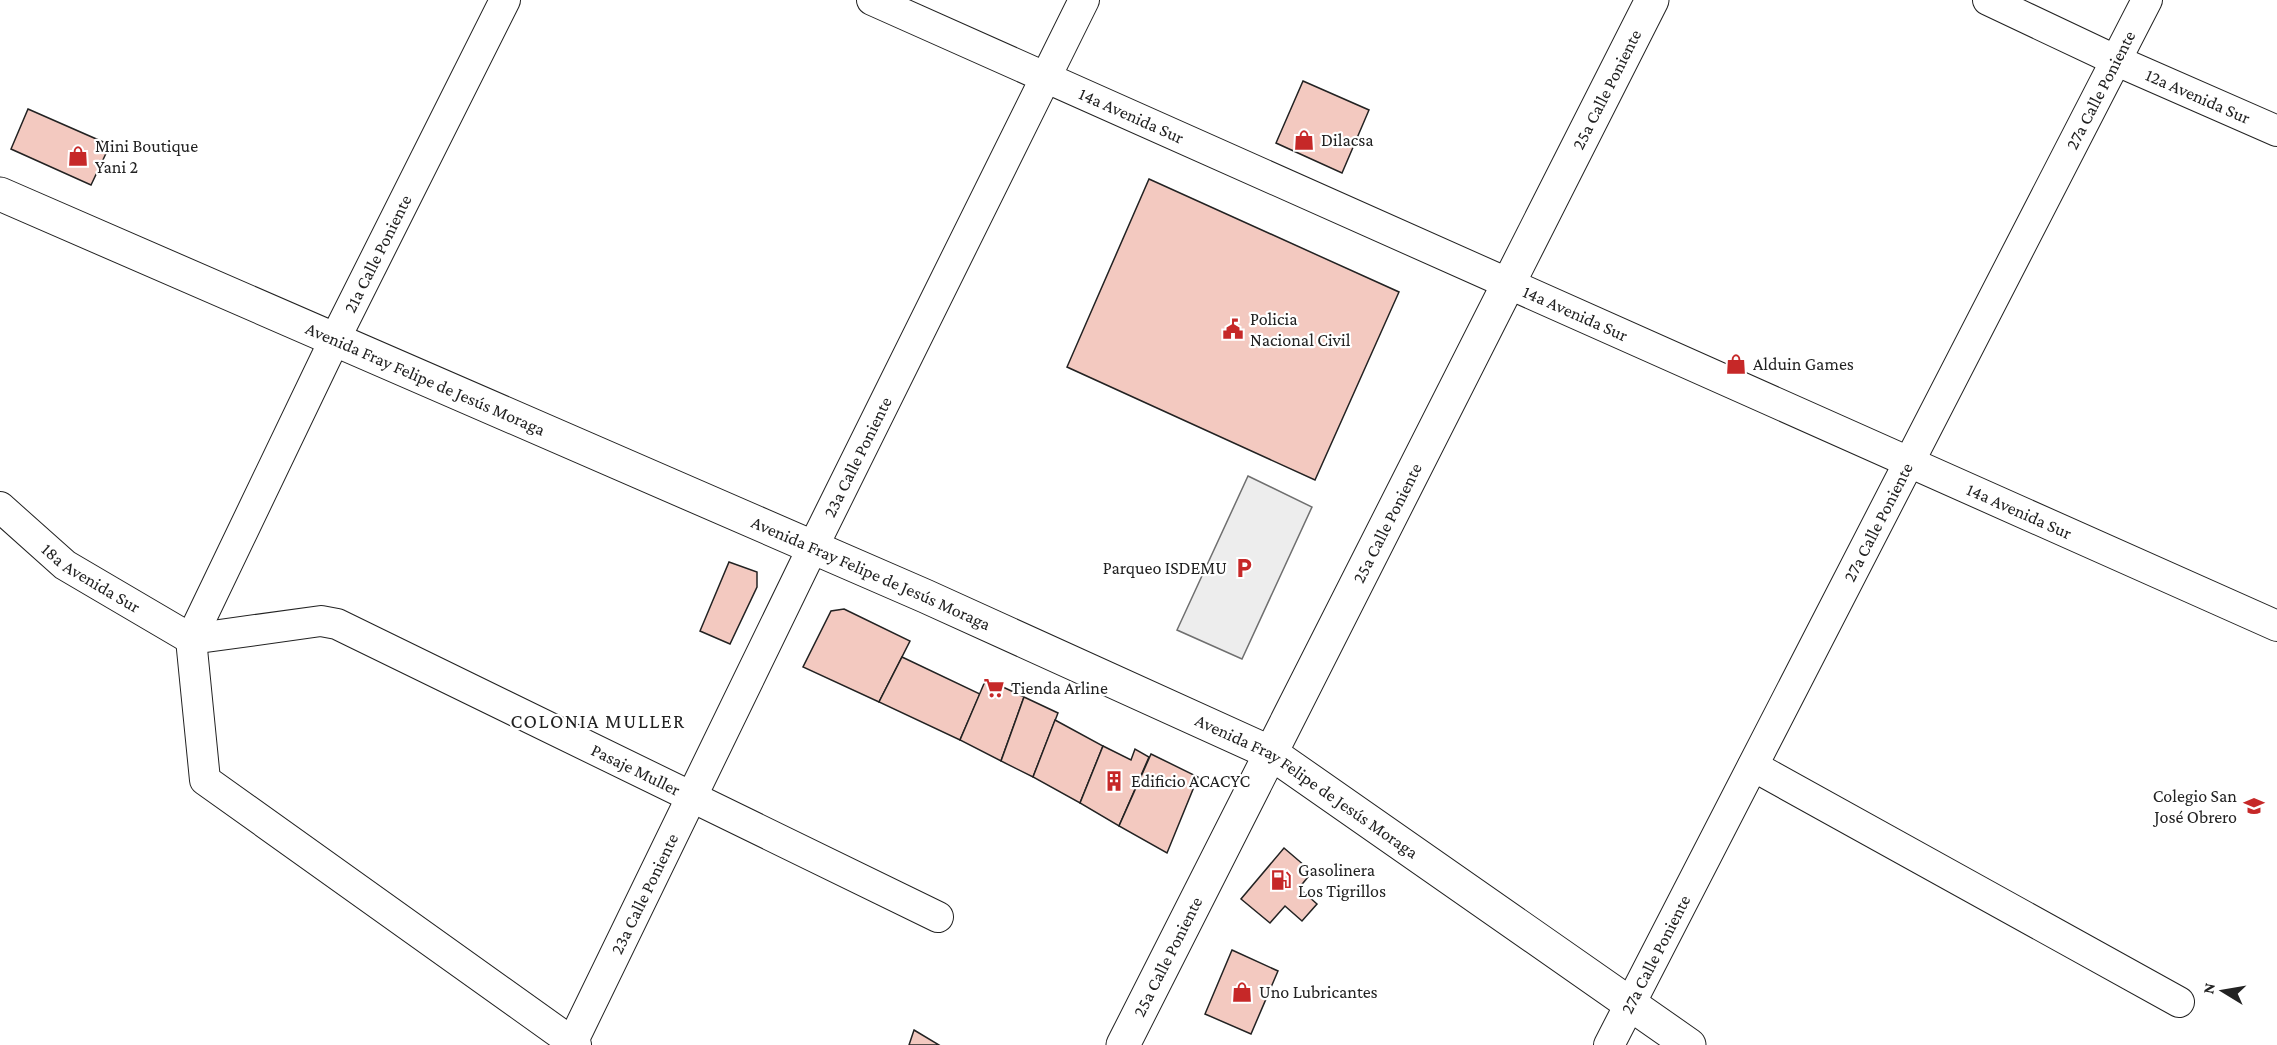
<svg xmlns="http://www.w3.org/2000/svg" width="2277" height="1045" viewBox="0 0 2277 1045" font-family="'Crimson Pro',serif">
	<rect width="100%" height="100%" fill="#fff"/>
	<!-- parking -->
	<path fill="#ededed" stroke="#6f6f6f" stroke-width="1.5" d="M1248,476L1312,507L1242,659L1177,630Z"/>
	<!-- building -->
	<g fill="#f3c9c0" stroke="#222" stroke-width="1.5">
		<path d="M1303,81L1369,110L1342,173L1276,143Z"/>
		<path d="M28,109L110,145L91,185L11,149Z"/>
		<path d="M1149,179L1399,292L1315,480L1067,367Z"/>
		<path d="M729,562L757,572V587L730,644L700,631Z"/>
		<path d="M844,609L910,641L879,702L803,667L831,611Z"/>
		<path d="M902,657L980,694L960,740L879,702Z"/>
		<path d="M986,679L1024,697L1001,761L960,740Z"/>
		<path d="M1024,697L1058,713L1033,777L1001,761Z"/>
		<path d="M1055,720L1103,746L1080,803L1033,777Z"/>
		<path d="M1103,746L1131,760L1135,749L1149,757L1119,826L1080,803Z"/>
		<path d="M1151,754L1198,777L1167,853L1119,826Z"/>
		<path d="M1284,848L1312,872L1299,888L1317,904L1302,921L1285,906L1270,923L1241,899Z"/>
		<path d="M1232,950L1278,971L1251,1034L1205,1014Z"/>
		<path d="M914,1030L939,1045H909Z"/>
	</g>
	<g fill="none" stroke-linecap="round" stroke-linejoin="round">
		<!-- street casing -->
		<g stroke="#222" stroke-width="32">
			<g id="street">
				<path id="s1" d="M872,0L2277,626"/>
				<path id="s2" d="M1988,0L2115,60L2277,131"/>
				<path id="s3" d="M0,507L65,565L191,639"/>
				<path id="s4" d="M191,639L321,621L337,624L938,917"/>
				<path id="s5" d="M191,639L334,341L505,0"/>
				<path d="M191,639L205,780L576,1045"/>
				<path d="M1753,766L2179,1002"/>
				<path id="s6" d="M571,1045L813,547L1084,0"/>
				<path id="s7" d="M1609,1045L2147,0"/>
			</g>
		</g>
		<!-- secondary casing -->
		<g stroke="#222" stroke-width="35">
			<g id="secondary">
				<path id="s8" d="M0,194L925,596L1271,753L1689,1045"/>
				<path id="s9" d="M1123,1045L1652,0"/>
			</g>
		</g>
		<!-- street -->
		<use href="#street" stroke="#fff" stroke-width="30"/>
		<!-- secondary -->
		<use href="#secondary" stroke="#fff" stroke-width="33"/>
	</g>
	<!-- icons -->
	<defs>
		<g id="shop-bare" transform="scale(1.62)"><path d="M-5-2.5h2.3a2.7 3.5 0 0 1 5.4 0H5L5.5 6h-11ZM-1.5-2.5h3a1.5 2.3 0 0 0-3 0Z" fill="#c62828" stroke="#fff" stroke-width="2.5" paint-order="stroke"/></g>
		<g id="civic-bare" transform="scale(1.62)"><path d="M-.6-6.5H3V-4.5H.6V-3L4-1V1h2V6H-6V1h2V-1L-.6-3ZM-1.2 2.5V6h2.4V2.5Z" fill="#c62828" stroke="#fff" stroke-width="2.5" paint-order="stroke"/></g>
		<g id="parking-bare" transform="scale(1.62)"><path d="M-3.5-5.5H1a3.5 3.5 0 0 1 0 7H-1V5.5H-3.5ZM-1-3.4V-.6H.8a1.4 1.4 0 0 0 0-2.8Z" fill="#c62828" stroke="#fff" stroke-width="2.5" paint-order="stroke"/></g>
		<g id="supermarket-bare" transform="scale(1.62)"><path d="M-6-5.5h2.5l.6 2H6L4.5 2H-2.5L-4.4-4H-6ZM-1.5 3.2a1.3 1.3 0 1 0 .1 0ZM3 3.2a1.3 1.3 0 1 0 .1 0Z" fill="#c62828" stroke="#fff" stroke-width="2.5" paint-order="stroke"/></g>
		<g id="building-bare" transform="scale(1.62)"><path d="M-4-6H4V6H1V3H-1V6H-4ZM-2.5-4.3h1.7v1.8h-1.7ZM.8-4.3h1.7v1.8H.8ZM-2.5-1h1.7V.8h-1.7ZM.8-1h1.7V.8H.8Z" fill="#c62828" stroke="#fff" stroke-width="2.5" paint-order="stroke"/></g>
		<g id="school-bare" transform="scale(1.62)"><path d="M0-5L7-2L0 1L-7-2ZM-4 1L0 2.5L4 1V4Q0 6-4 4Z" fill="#c62828" stroke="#fff" stroke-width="2.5" paint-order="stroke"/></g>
		<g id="fuel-bare" transform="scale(1.62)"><path d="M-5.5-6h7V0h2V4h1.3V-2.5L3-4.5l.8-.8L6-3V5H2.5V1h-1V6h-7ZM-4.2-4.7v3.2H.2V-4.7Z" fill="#c62828" stroke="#fff" stroke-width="2.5" paint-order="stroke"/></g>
	</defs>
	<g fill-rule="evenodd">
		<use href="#shop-bare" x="1304" y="140"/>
		<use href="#shop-bare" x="78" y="156"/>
		<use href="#civic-bare" x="1233" y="329"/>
		<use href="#shop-bare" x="1736" y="364"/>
		<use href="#parking-bare" x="1244" y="568"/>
		<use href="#supermarket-bare" x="994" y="688"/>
		<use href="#building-bare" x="1114" y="781"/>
		<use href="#school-bare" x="2254" y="806"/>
		<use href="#fuel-bare" x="1281" y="880"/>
		<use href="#shop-bare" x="1242" y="992"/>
	</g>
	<g text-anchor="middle" stroke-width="4.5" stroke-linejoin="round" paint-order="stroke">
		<!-- street labels -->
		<g font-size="18" fill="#222" stroke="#fff">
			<text dy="6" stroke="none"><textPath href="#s9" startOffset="1071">25a Calle Poniente</textPath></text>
			<text dy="6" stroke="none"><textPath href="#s7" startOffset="1074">27a Calle Poniente</textPath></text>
			<text dy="6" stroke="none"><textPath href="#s2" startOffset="231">12a Avenida Sur</textPath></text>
			<text dy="6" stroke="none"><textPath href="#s1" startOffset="284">14a Avenida Sur</textPath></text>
			<text dy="6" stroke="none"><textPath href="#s5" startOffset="428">21a Calle Poniente</textPath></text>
			<text dy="6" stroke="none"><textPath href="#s1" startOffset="770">14a Avenida Sur</textPath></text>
			<text dy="6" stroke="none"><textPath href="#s8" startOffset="464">Avenida Fray Felipe de Jesús Moraga</textPath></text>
			<text dy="6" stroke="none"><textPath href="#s6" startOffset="654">23a Calle Poniente</textPath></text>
			<text dy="6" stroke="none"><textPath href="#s1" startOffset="1256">14a Avenida Sur</textPath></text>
			<text dy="6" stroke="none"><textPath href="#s7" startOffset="588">27a Calle Poniente</textPath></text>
			<text dy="6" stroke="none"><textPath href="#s9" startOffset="585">25a Calle Poniente</textPath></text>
			<text dy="6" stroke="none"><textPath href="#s8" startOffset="950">Avenida Fray Felipe de Jesús Moraga</textPath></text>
			<text dy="6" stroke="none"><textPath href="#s3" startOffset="116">18a Avenida Sur</textPath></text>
			<text dy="6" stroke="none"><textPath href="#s4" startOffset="480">Pasaje Muller</textPath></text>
			<text dy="6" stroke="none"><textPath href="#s8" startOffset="1436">Avenida Fray Felipe de Jesús Moraga</textPath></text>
			<text dy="6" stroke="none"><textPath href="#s6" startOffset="168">23a Calle Poniente</textPath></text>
			<text dy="6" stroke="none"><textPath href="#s7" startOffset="102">27a Calle Poniente</textPath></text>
			<text dy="6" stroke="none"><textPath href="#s9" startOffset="99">25a Calle Poniente</textPath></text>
		</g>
		<!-- poi labels -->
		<g font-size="18" fill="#222" stroke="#fff" text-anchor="start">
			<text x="1321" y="146">Dilacsa</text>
			<text x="95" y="152">Mini Boutique<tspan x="95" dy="21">Yani 2</tspan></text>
			<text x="1250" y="325">Policia<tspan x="1250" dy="21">Nacional Civil</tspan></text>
			<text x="1753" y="370">Alduin Games</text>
			<text x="1227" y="574" text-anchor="end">Parqueo ISDEMU</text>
			<text x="1011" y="694">Tienda Arline</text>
			<text x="1131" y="787">Edificio ACACYC</text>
			<text x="2237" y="802" text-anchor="end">Colegio San<tspan x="2237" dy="21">José Obrero</tspan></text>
			<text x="1298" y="876">Gasolinera<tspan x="1298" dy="21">Los Tigrillos</tspan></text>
			<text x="1259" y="998">Uno Lubricantes</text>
		</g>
		<!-- neighbourhood labels -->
		<g font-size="20" letter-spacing="1.5" fill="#222" stroke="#fff">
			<text x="598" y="728">COLONIA MULLER</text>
		</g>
	</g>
	<!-- north arrow -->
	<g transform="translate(2223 991) rotate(281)" stroke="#ffffff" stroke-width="4.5" paint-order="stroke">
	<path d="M0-4.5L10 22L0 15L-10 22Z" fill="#222222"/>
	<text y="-9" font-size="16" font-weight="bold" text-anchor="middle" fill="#222222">N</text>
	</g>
</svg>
